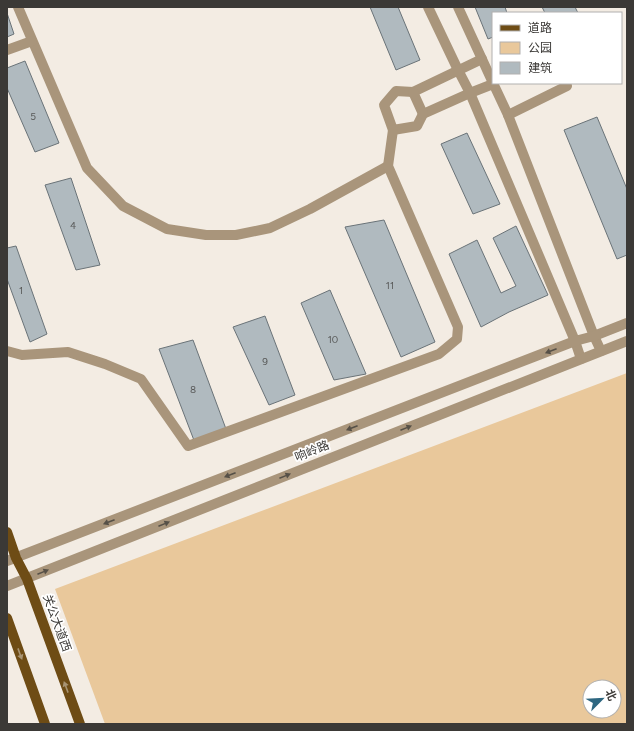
<svg xmlns="http://www.w3.org/2000/svg" width="634" height="731" viewBox="0 0 634 731" font-family="Figtree,'Noto Sans SC',sans-serif">
	<rect width="100%" height="100%" fill="#f3ece3"/>
	<!-- green -->
	<path fill="#e9c89b" fill-rule="evenodd" d="M627,373V724H105L55,589ZM590,687H614V711H590Z"/>
	<!-- building -->
	<g fill="#b0babf" stroke="#6a7378">
		<path d="M370,7H398L420,60L396,70Z"/>
		<path d="M475,7H505L507,13H493V37L488,39Z"/>
		<path d="M542,7H575L578,13H545Z"/>
		<path d="M7,13L14,34L7,37Z"/>
		<path d="M25,61L59,143L35,152L7,88V68Z"/>
		<path d="M597,117L627,189V255L617,259L564,130Z"/>
		<path d="M467,133L500,204L473,214L441,144Z"/>
		<path d="M71,178L100,265L76,270L45,185Z"/>
		<path d="M384,220L435,342L401,357L345,227Z"/>
		<path d="M516,226L548,295L509,312L481,327L449,254L477,240L501,293L516,286L493,238Z"/>
		<path d="M16,246L47,334L30,342L7,279V248Z"/>
		<path d="M330,290L366,374L334,380L301,303Z"/>
		<path d="M265,316L295,395L269,405L233,327Z"/>
		<path d="M193,340L226,429L195,443L159,349Z"/>
	</g>
	<g fill="none" stroke-linecap="round" stroke-linejoin="round">
		<!-- minor -->
		<g stroke="#a9957b" stroke-width="10">
			<path d="M18,7L87,168L123,206L167,229L206,235H236L270,228L310,209L388,166"/>
			<path d="M428,7L458,70L470,93L575,341L581,359"/>
			<path d="M458,7L493,83"/>
			<path d="M7,50L32,41"/>
			<path d="M482,59L413,92L396,91L384,105L393,130L417,126L423,114L470,93L493,84"/>
			<path d="M493,83L508,115L594,336L601,351"/>
			<path d="M413,92L423,114L418,103"/>
			<path d="M508,115L567,86"/>
			<path d="M7,351L22,355L68,352L105,364L141,379L188,446L439,354L457,339L458,327L388,166L393,130"/>
			<path d="M7,561L575,341L594,336L627,323"/>
			<path d="M7,586L627,341"/>
		</g>
		<!-- major -->
		<g stroke="#6e4c15" stroke-width="10">
			<path d="M7,532L16,558L27,579L80,724"/>
			<path d="M7,618L45,724"/>
		</g>
	</g>
	<!-- one-way arrows -->
	<defs><path id="oneway-solid" d="M-6-.8H1V-3.2L6.5 0L1 3.2V.8H-6Z"/></defs>
	<g fill="#565047">
		<use href="#oneway-solid" transform="translate(551 351) rotate(159)"/>
		<use href="#oneway-solid" transform="translate(352 428) rotate(159)"/>
		<use href="#oneway-solid" transform="translate(406 428) rotate(-22)"/>
		<use href="#oneway-solid" transform="translate(230 475) rotate(159)"/>
		<use href="#oneway-solid" transform="translate(285 476) rotate(-22)"/>
		<use href="#oneway-solid" transform="translate(109 522) rotate(159)"/>
		<use href="#oneway-solid" transform="translate(164 524) rotate(-22)"/>
		<use href="#oneway-solid" transform="translate(43 572) rotate(-22)"/>
	</g>
	<g fill="#a89473">
		<use href="#oneway-solid" transform="translate(20 654) rotate(70)"/>
		<use href="#oneway-solid" transform="translate(66 687) rotate(-110)"/>
	</g>
	<g text-anchor="middle" stroke-width="3.5" stroke-linejoin="round" paint-order="stroke">
		<!-- number labels -->
		<g font-size="10" fill="#585958">
			<text x="33" y="120">5</text>
			<text x="73" y="229">4</text>
			<text x="390" y="289">11</text>
			<text x="21" y="294">1</text>
			<text x="333" y="343">10</text>
			<text x="265" y="365">9</text>
			<text x="193" y="393">8</text>
		</g>
		<!-- street labels -->
		<g font-size="12" fill="#3b3936" stroke="#fff">
			<text transform="translate(312 451) rotate(-22)" y="4">响岭路</text>
			<text transform="translate(57 623) rotate(70)" y="4">关公大道西</text>
		</g>
	</g>
	<!-- border -->
	<rect width="634" height="731" fill="none" stroke="#3b3936" stroke-width="16"/>
	<!-- legend -->
	<rect x="492" y="12" width="130" height="72" fill="#ffffff" stroke="#b1b0af"/>
	<rect x="500" y="25" width="20" height="6" fill="#6e4c15" stroke="#b1b0af"/>
	<text x="528" y="32" font-size="12" fill="#3b3936">道路</text>
	<rect x="500" y="42" width="20" height="12" fill="#e9c89b" stroke="#b1b0af"/>
	<text x="528" y="52" font-size="12" fill="#3b3936">公园</text>
	<rect x="500" y="62" width="20" height="12" fill="#b0babf" stroke="#b1b0af"/>
	<text x="528" y="72" font-size="12" fill="#3b3936">建筑</text>
	<!-- north arrow -->
	<g transform="translate(602 699) rotate(66)"><circle r="19" fill="#ffffff" stroke="#b1b0af"/>
	<path d="M0-3L7 15L0 10L-7 15Z" fill="#2e6781"/>
	<text y="-6" font-size="11" font-weight="bold" text-anchor="middle" fill="#3b3936">北</text>
	</g>
</svg>
